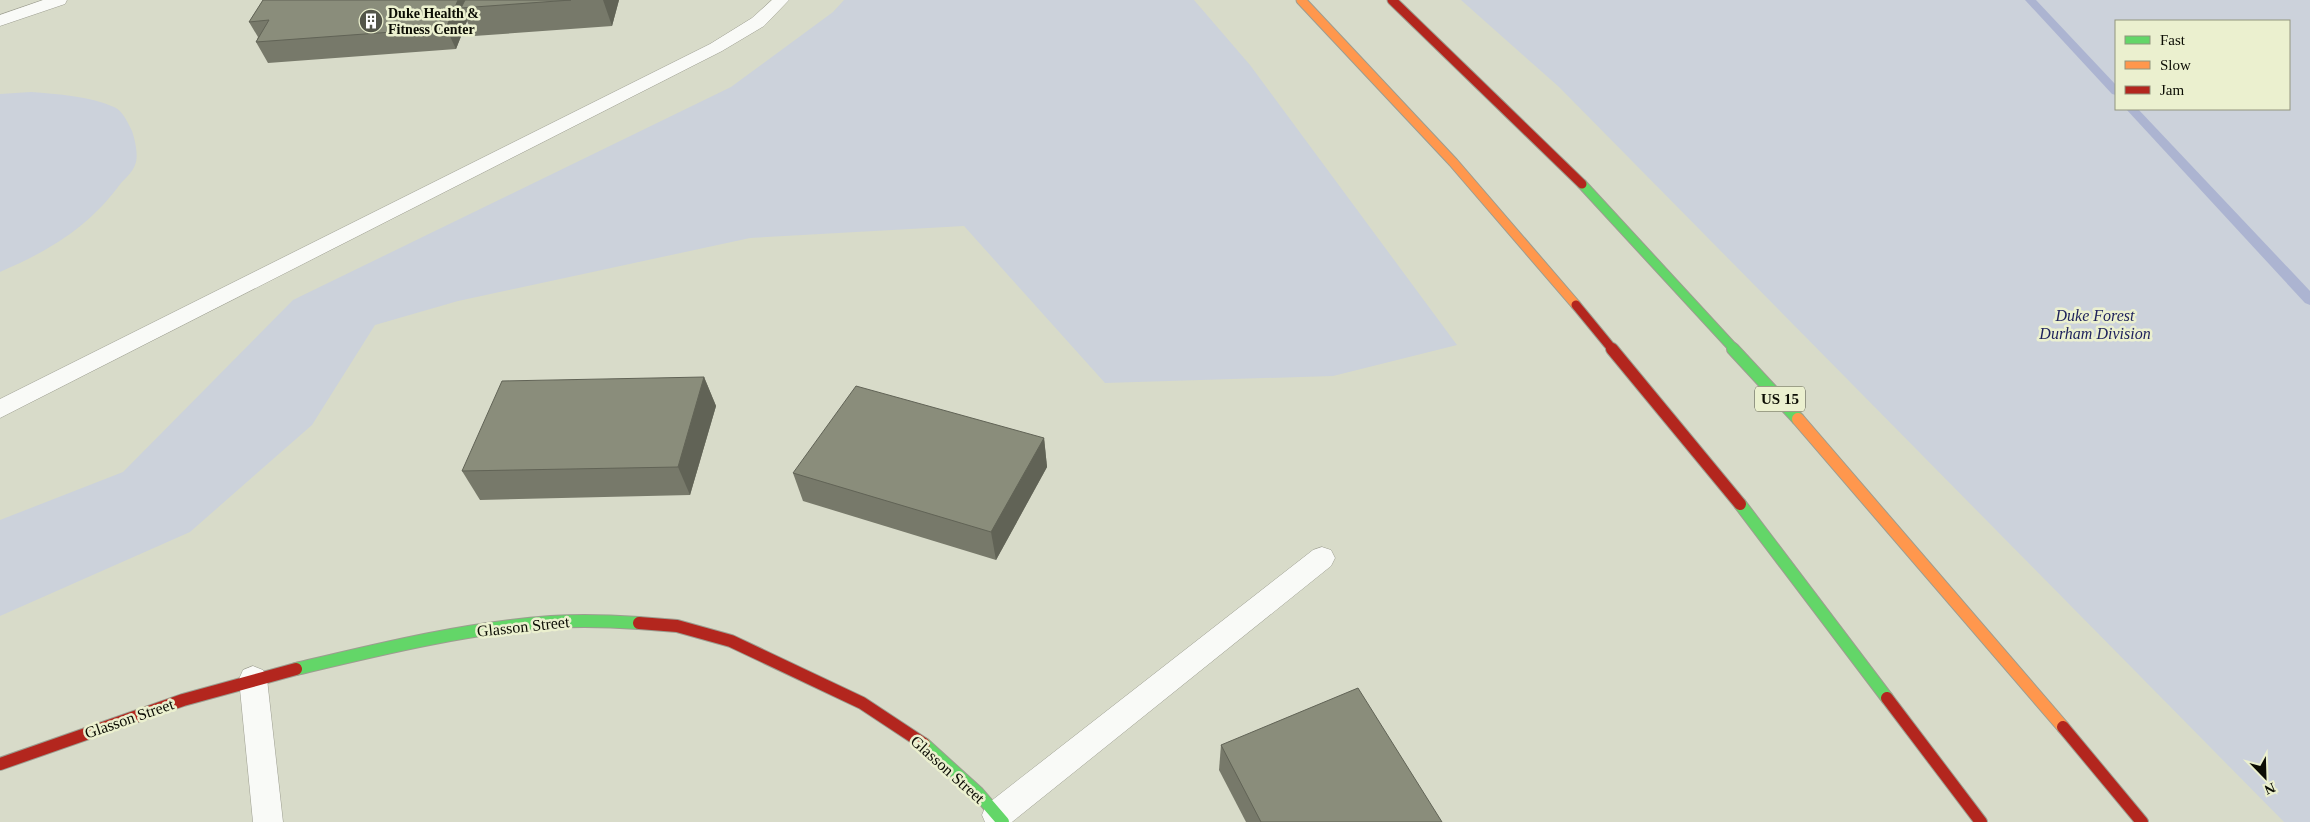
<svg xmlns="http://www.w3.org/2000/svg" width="2310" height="822" viewBox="0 0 2310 822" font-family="'Times New Roman',serif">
	<rect width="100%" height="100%" fill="#d8dbc9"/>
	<!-- green -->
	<g fill="#ccd2db" fill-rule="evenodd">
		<path d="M844,0H1194L1250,65L1457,345L1333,376L1105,383L964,226L750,238L458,301L375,325L312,425L190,532L0,616V520L123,472L293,300L731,87L833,12Z"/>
		<path d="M1461,0H2310V822H2284L1559,87ZM2116,21H2289V109H2116Z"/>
		<path d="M31,92C58,94 89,96 114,107C123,111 128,123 132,131C135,140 139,156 135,165C133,171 126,178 121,183C88,228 50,250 0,272V94Z"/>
	</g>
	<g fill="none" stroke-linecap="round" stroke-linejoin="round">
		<!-- stream -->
		<g fill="#acb4d1" fill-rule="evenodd">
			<path d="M2025,0H2036L2116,85V95L2112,94Z"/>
			<path d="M2126,109H2138L2310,291V305L2305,303Z"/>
		</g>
		<!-- lane casing -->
		<g stroke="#9c9d90" stroke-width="1">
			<g id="lane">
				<path d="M43,0H67L65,4L0,26V15Z"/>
				<path d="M772,0H789L764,26L722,51L0,418V399L710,44L752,18Z"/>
				<path d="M1322,547L1331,550L1335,558L1331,566L1012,822H985L982,815L986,805L1313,550Z"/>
				<path d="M253,666L263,670L267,679L283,822H253L239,679L243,670Z"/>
			</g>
		</g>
		<!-- fast-far1 casing -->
		<g stroke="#9c9d90" stroke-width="11">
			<path id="fast-far1" d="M1582,184L1735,350"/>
		</g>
		<!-- fast casing -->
		<g stroke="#9c9d90" stroke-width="14">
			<g id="fast">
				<path d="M1733,349L1798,419"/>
				<path d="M1740,504L1887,698"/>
				<path d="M296,669C380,649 465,628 551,622C581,620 610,621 639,623"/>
				<path d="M924,744L978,793L1003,822"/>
			</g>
		</g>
		<!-- slow-far1 casing -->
		<g stroke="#9c9d90" stroke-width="11">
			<path id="slow-far1" d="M1301,0L1453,162L1576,305"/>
		</g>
		<!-- slow casing -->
		<g stroke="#9c9d90" stroke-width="14">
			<path id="slow" d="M1798,419L2063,727"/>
		</g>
		<!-- jam-far1 casing -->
		<g stroke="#9c9d90" stroke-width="11">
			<g id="jam-far1">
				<path d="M1392,0L1582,184"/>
				<path d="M1576,305L1613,350"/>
			</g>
		</g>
		<!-- jam casing -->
		<g stroke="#9c9d90" stroke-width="14">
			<g id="jam">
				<path d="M1612,349L1740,504"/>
				<path d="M639,623L677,626L731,641L862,703L924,744"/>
				<path d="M1887,698L1981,822"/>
				<path d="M2063,727L2142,822"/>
				<path d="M0,764L183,700L296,669"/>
			</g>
		</g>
		<!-- lane -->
		<use href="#lane" fill="#f9faf7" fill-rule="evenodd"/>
		<!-- fast-far1 -->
		<use href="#fast-far1" stroke="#63d668" stroke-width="9"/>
		<!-- fast -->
		<use href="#fast" stroke="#63d668" stroke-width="12"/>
		<!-- slow-far1 -->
		<use href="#slow-far1" stroke="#ff974d" stroke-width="9"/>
		<!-- slow -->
		<use href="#slow" stroke="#ff974d" stroke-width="12"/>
		<!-- jam-far1 -->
		<use href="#jam-far1" stroke="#b3261e" stroke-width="9"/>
		<!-- jam -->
		<use href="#jam" stroke="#b3261e" stroke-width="12"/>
	</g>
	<!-- wall -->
	<g fill="#77796a">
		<path d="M263,0H619L612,26L474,36L467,21L456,49L268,63L256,42L258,37L249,22Z"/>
		<path d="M704,377L716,406L690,495L480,500L462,471Z"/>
		<path d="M1044,438L1047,467L996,560L803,501L793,473Z"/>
		<path d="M1221,745L1442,822H1246L1219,770Z"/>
	</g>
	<!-- shaded-wall -->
	<g fill="#616356">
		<path d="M458,0H476L461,8L467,21L456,49L446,28Z"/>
		<path d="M603,0H619L612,26Z"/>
		<path d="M704,377L716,406L690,495L678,467Z"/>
		<path d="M1044,438L1047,467L996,560L991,532Z"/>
	</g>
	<!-- building -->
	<g fill="#8a8d7b" stroke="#616356">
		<path d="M263,0H458L446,28L256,42L269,20L249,22Z"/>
		<path d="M465,0H571L461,8Z"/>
		<path d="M704,377L678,467L462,471L502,381Z"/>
		<path d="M856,386L1044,438L991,532L793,473Z"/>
		<path d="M1358,688L1442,822H1261L1221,745Z"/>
	</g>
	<!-- icons -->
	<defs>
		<g id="building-disc" transform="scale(1.25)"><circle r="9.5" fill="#535549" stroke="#ebf0cf"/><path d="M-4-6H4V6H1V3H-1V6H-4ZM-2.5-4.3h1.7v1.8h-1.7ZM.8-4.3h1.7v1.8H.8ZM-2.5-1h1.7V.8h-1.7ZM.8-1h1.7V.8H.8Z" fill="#fff"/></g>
	</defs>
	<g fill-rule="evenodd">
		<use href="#building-disc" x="371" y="21"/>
	</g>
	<g text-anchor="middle" stroke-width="5" stroke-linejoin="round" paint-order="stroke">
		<!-- far-poi labels -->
		<g font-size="14" font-weight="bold" fill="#0c0d04" stroke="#ebf0cf" text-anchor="start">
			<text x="388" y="18">Duke Health &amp;<tspan x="388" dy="16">Fitness Center</tspan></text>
		</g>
		<!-- shield labels -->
		<rect fill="#ebf0cf" stroke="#4f5141" stroke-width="1" x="1755" y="386.5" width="50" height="25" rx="4"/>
		<g font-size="15" font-weight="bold" fill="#0c0d04">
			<text x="1780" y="404">US 15</text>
		</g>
		<!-- park labels -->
		<g font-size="16" font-style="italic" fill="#1d215b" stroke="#ebf0cf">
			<text x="2095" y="321">Duke Forest<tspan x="2095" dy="18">Durham Division</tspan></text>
		</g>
		<!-- street labels -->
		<g font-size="16" fill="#0c0d04" stroke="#ebf0cf">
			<text transform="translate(523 626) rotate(-6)" y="6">Glasson Street</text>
			<text transform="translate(129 718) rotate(-19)" y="6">Glasson Street</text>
			<text transform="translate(948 769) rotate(42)" y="6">Glasson Street</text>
		</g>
	</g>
	<!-- legend -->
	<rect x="2115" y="20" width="175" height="90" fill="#ebf0cf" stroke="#92957e"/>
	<rect x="2125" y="36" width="25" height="8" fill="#63d668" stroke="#92957e"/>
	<text x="2160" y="45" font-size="15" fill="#0c0d04">Fast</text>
	<rect x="2125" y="61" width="25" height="8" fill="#ff974d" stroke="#92957e"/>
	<text x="2160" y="70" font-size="15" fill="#0c0d04">Slow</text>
	<rect x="2125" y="86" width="25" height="8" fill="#b3261e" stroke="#92957e"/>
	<text x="2160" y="95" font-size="15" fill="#0c0d04">Jam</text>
	<!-- north arrow -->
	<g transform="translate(2265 777) rotate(157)" stroke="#ebf0cf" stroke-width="4" paint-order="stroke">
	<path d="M0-4L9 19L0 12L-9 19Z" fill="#0c0d04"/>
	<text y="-8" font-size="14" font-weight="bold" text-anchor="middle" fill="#0c0d04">N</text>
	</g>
</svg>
